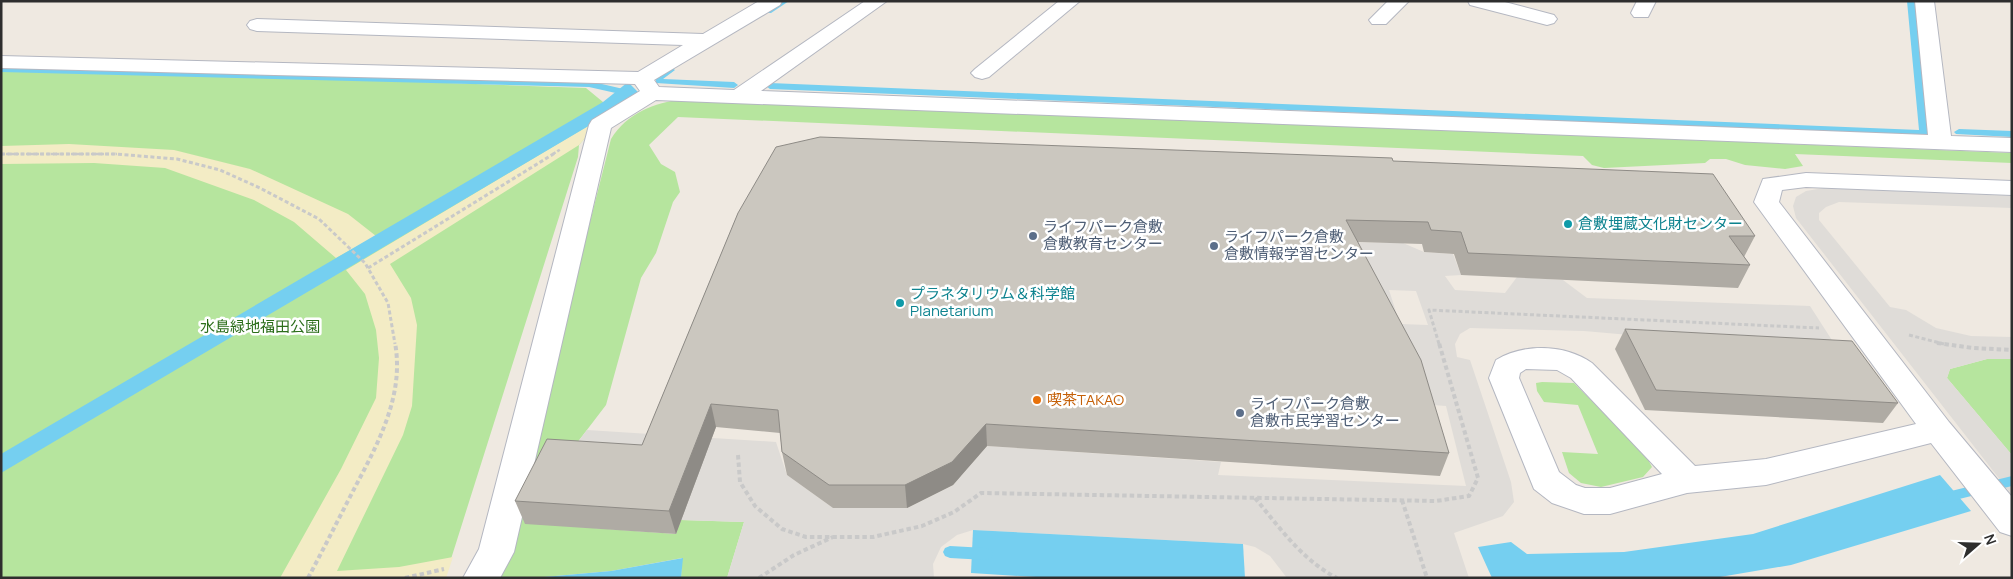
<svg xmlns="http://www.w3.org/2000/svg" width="2013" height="579" viewBox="0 0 2013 579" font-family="Manrope,'Noto Sans JP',sans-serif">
	<rect width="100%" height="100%" fill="#efe9e1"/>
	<!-- green -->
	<g fill="#b6e59e">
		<path d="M1,67L586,88L603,102V117L579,145L578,157L445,578H1Z"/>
		<path d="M683,99L2012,153V163L1795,154L1803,166L1785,169L1745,165L1726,159H1710L1705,163L1604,168L1592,165L1583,156L678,117L649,145L661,164L675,172L680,192L673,202L656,253L641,278L606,405L567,456L525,523L676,534L681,520L744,522L727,578H681L682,558L611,571L533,578H492L511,534L611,139C627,113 654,103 683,99Z"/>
		<path d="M1987,359H2012V455L1947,378L1950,369Z"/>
		<path d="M1542,382L1574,383L1646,456L1652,467L1643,477L1601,487L1581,483L1569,473L1562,452L1598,454L1578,405L1544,402L1537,391L1536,383Z"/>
	</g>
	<!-- sand -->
	<g fill="#f3ecc5">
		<path d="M603,117L579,145L390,264L411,298L417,325L412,406L403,435L337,571L399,567L453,557L446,578H280L341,469L376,398L379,358L376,330L365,294L346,270Z"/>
		<path d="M69,144L174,150L250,169L348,214L376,236L336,258L294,222L254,200L165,168L94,163L1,164V146Z"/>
	</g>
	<!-- plaza -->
	<g fill="#dfdcd8" fill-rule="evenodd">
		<path d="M1824,188L2012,196V208L1839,202L1826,207L1819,213V220L1890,307L1906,310L1936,328L1971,336L2012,337V359H1987L1950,369L1947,378L2012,455V495L1796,218L1793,206L1796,197L1806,191Z"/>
		<path d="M1341,242L1403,243L1424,252L1453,254L1461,275L1445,276L1455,290L1505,293L1517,277L1563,280L1587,298L1810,306L1837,348L1675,339L1584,331L1470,328L1460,334L1455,344L1457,357L1470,360L1511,482L1514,502L1503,516L1454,533L1469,578H1287L1270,556L1255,547L1243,544L973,530L957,535L941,547L933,564L934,578H727L744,522L681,520L567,456L587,430L776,442L787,475L833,508H907L953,485L987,446L1221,462L1218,475L1466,486L1446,406L1420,404ZM1389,290L1416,291L1428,325L1400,324Z"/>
	</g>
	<!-- water -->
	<g fill="#75cff0">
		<path d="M628,82L641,95L1,473V454L603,102Z"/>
		<path d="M1940,475L1971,511L1791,565L1714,578H1492L1478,547L1511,542L1527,554L1624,552L1753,534Z"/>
		<path d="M973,530L1243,544L1245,578H1052L971,573Z"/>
		<path d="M683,558L681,578H533L611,571Z"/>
	</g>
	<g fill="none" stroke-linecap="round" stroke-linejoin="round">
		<!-- stream -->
		<g fill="#75cff0" fill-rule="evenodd">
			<path d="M779,1H789L771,13H765V9Z"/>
			<path d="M1907,1H1915L1928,130L1933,133L1928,136L770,89L766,86L770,83L1919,130Z"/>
			<path d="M1,66L589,81L632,91L633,93L629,96L589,87L1,72Z"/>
			<path d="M671,67L675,70L663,79L734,82L738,85L734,88L656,83V75Z"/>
			<path d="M1959,129L2012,131V137L1956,134L1954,132Z"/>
			<path d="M2012,476V486L1943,503L1938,502L1936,498L1938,494L1943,493Z"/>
			<path d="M950,546L986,548L991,550L993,554L991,558L986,560L950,558L945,556L943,552L945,548Z"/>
		</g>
		<!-- minor casing -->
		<g stroke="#b4b7c1" stroke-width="2">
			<g id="minor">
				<path d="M759,1H782L780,5L654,80L659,87L734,90L865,1H887L761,91L1928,135L1915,1H1934L1951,136L2012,138V152L656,100L611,128L514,552L500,578H463L479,549L589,125L592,120L640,91L635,84L1,68V56L638,72L683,45L257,31L250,29L247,25L250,21L257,19L703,34Z"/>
				<path d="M1059,1H1080L989,77L982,79L975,77L971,73L975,69Z"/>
				<path d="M1388,1H1409L1386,24H1372L1369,20Z"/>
				<path d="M1468,1H1501L1554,15L1557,19L1554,23L1547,25L1470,5Z"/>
				<path d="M1637,1H1656L1648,17H1634L1631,13Z"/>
				<path d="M1806,173L2012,181V195L1806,187L1782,190L1779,202L1949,422L2012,497V536L2000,532L1931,443L1766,485L1687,493L1610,514H1584L1552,503L1534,489L1489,378L1496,360C1524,343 1565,344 1592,363L1695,466L1766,459L1916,424L1754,202L1763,179ZM1526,369L1557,370L1571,378L1662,474L1610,488H1585L1576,485L1559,472L1519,378L1520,373Z"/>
			</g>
		</g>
		<!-- path-far2 -->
		<g stroke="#c9c9c9" stroke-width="2.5" stroke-dasharray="3 2" stroke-linecap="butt">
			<path d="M1,154H117"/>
			<path d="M553,154L561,149"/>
		</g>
		<!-- path-far1 -->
		<g stroke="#c9c9c9" stroke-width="3" stroke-dasharray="4 2.5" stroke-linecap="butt">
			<path d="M1,154H115L177,159L220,170L260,188L319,219L365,263L388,303L395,344"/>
			<path d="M368,268L555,153"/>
			<path d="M1909,335L1944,344"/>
			<path d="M1439,344L1429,310L1819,328"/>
		</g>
		<!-- path -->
		<g stroke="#c9c9c9" stroke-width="4" stroke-dasharray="4.5 3" stroke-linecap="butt">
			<path d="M1937,343L1973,348L2012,350"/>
			<path d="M738,455L740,482L755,506L782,529L806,537H873L922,526L954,512L981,493L1436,501L1469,496L1478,478L1439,343"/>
			<path d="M1255,498C1280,528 1302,560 1337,578"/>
			<path d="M1402,500L1427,578"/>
			<path d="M308,578C323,550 337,522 352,493C376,447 405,397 395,343"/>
			<path d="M405,578L444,569"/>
			<path d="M759,578L794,555L833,537"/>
		</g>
		<!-- minor -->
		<use href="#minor" fill="#fff" fill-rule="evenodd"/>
	</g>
	<!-- wall -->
	<g fill="#afaba4">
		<path d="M1393,161L1755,236L1744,257L1750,265L1738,288L1461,275L1454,254L1424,252L1422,244L1358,242L1449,453L1440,476L987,446L953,485L907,508H833L787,475L782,452L780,433L716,427L676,534L525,524L515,501L642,445L738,213Z"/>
		<path d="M1625,329L1898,403L1883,423L1645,410L1615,349Z"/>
	</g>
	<!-- shaded-wall -->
	<g fill="#8e8b86">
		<path d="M711,404L716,427L676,534L669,511Z"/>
		<path d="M986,424L987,446L953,485L907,508L905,485Z"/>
	</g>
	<!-- building -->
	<g fill="#cbc7bf" stroke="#8e8b86">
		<path d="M820,137L1392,158L1393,161L1713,174L1755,236H1729L1750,265L1468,253L1461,232L1431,230L1428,222L1346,220L1421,360L1449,453L986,424L952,462L905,485H829L782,452L778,410L711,404L669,511L515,501L547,439L642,445L738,213L776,147Z"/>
		<path d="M1625,329L1852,341L1898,403L1656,390Z"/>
	</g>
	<!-- markers -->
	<g fill="#0f9aa8" stroke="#fff" stroke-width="2">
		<circle cx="1568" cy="224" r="5"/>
		<circle cx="900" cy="303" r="5"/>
	</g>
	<g fill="#5c6f8a" stroke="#fff" stroke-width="2">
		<circle cx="1033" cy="236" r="5"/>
		<circle cx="1214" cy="246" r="5"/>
		<circle cx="1240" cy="413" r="5"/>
	</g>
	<circle fill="#e8710a" stroke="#fff" stroke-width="2" cx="1037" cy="400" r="5"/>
	<g text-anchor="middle" stroke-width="5" stroke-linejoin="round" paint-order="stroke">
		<!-- culture labels -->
		<g font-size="15" fill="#0d838f" stroke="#fff" text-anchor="start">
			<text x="1578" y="229">倉敷埋蔵文化財センター</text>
			<text x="910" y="299">プラネタリウム＆科学館<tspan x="910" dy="17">Planetarium</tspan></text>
		</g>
		<!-- service labels -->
		<g font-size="15" fill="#4e5e75" stroke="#fff" text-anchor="start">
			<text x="1043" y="232">ライフパーク倉敷<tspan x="1043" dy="17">倉敷教育センター</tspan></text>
			<text x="1224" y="242">ライフパーク倉敷<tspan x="1224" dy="17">倉敷情報学習センター</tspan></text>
			<text x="1250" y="409">ライフパーク倉敷<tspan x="1250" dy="17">倉敷市民学習センター</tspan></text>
		</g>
		<!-- park labels -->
		<g font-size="15" fill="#2c6e1b" stroke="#fff">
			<text x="260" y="332">水島緑地福田公園</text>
		</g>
		<!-- food labels -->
		<g font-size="15" fill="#c56008" stroke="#fff" text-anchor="start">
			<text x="1047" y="405">喫茶TAKAO</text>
		</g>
	</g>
	<!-- border -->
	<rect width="2013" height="579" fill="none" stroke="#2e2e2e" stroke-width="5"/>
	<!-- north arrow -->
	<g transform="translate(1978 544) rotate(70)" stroke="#ffffff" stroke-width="4" paint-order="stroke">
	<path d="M0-4L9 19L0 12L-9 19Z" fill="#2e2e2e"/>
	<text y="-8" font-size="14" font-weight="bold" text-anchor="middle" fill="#2e2e2e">N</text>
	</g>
</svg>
